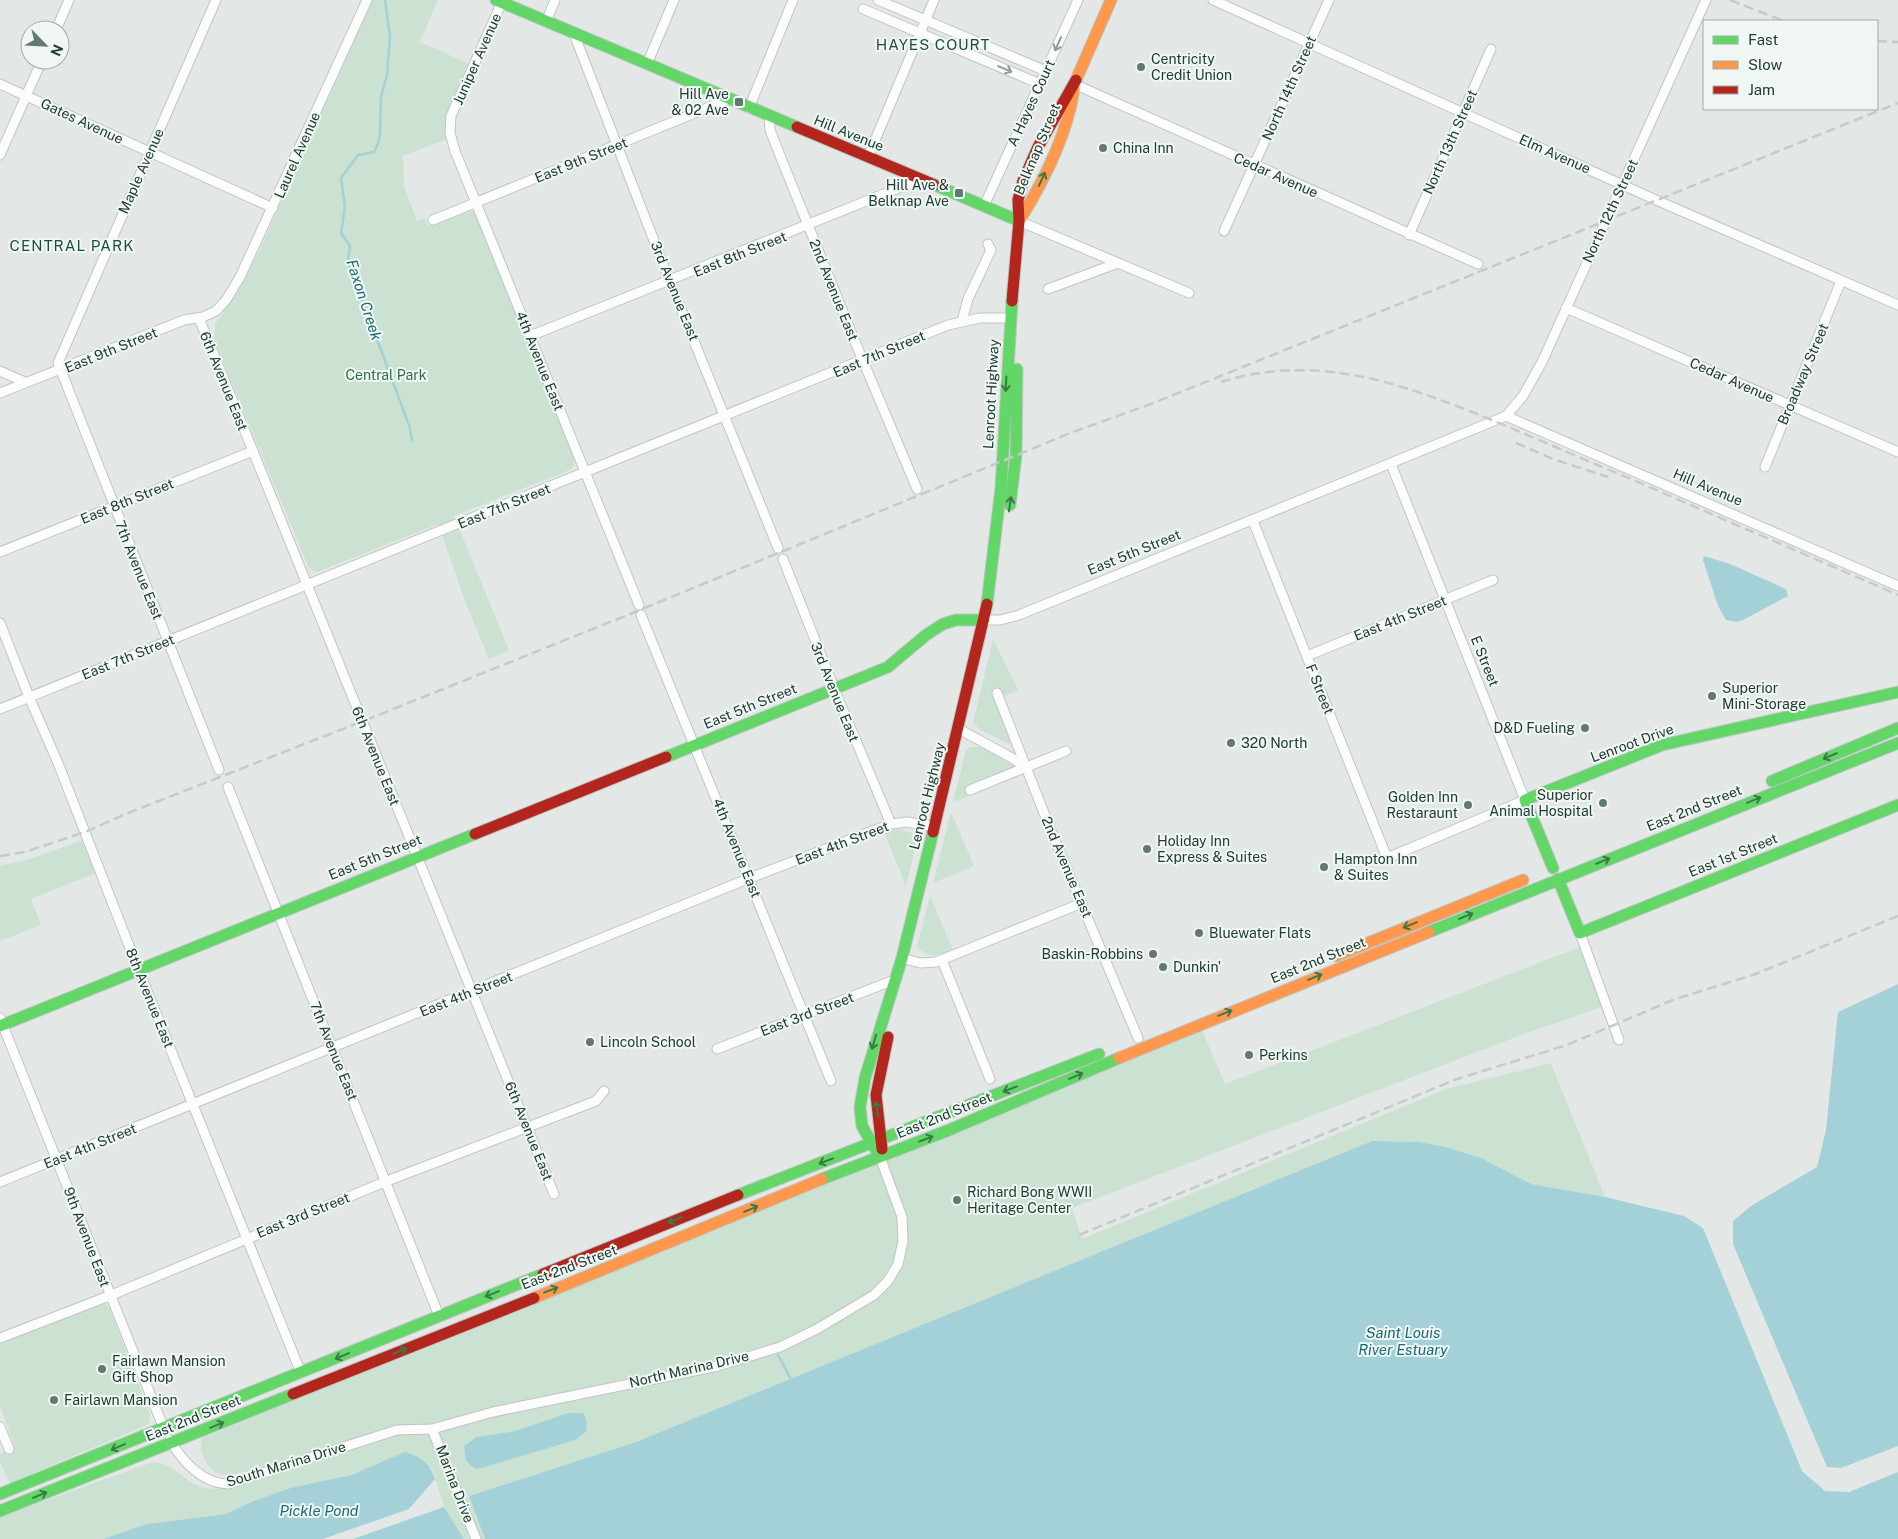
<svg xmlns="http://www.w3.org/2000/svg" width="1898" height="1539" viewBox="0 0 1898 1539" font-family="'Public Sans',sans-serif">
	<rect width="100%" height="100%" fill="#e3e8e6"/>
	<!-- green -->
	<g fill="#cbe1d2">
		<path d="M372,0H438L420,42L472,65L445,125L447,139L403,156L404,186L417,221L425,218L428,226L475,210L574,459V465L570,470L454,516L509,650L489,659L466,604L438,524L320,571L316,572L309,568L214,340L215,324L234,297L259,251Z"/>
		<path d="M993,639L1018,690L1005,696L1001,690L994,693L1012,741L1009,744L981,730L973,723Z"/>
		<path d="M971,747H981L1015,766L969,787L971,795L953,802L966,750Z"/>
		<path d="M951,812L974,866L933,883Z"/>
		<path d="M901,829L918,836L906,886L884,832Z"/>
		<path d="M83,840L96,873L31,899L41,925L0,941V866L30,859Z"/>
		<path d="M930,896L953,950C940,956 927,959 917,946Z"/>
		<path d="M1580,947L1602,1007L1524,1034L1072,1208L1082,1239L1446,1089L1551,1063L1605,1197L1531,1184L1481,1158L1446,1147L1419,1142L1372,1141L636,1442L469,1496L485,1539H464L444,1507L432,1468L370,1467L343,1477L280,1492L226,1514L147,1524L103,1539H0V1517L150,1463C169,1461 176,1473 191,1482C211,1493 229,1489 250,1483L246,1471C240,1473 233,1475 226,1475C209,1474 197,1453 202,1438L1201,1028L1225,1084Z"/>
		<path d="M99,1303H104L109,1307L150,1414L149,1424L10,1483L0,1462V1454L15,1447L0,1407V1342Z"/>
	</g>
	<!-- water -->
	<g fill="#a3d1d7">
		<path d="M1704,556L1730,564L1786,589L1788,596L1743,620L1737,622L1726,620L1718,606L1703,560Z"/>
		<path d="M1898,984V1446L1841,1468L1827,1467L1733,1244V1221L1751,1206L1817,1167L1826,1130L1838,1012Z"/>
		<path d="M1372,1141L1419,1142L1446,1147L1481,1158L1531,1184L1605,1197L1684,1216L1703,1228L1802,1471L1825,1491L1849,1492L1898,1472V1539H485L469,1496L636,1442Z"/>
		<path d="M568,1413H583L587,1422L586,1432L575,1440L485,1467L475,1469L466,1461L464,1446L477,1437L516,1431Z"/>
		<path d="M405,1452C421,1457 430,1463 435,1479L409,1509L323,1539H103L147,1524L226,1514L254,1501L291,1488L351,1475Z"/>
		<path d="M444,1507L464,1539H353Z"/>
	</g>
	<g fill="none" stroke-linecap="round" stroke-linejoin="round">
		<!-- stream -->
		<g stroke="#a3d1d7" stroke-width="2.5">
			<path d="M385,0L390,37L387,75L381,97L380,133L378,144L374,152L358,155L341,178L345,207L341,233L350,246L348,261L410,428L412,440"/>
			<path d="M778,1355L791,1379"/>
		</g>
		<!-- street casing -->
		<g stroke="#c0c5c3" stroke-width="11">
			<g id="street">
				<path d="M216,0L58,363L219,770"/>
				<path d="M878,0L1046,71"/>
				<path d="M1213,0L1656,200L1898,305"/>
				<path d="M502,2L451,116L450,133L455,151L639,605"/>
				<path d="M863,9L1040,84"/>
				<path d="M546,22L555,0"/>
				<path d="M56,30L69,0"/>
				<path d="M574,34L670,282L778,548"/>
				<path d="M647,64L674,0"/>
				<path d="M0,84L273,208"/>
				<path d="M1074,84L1478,264"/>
				<path d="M749,108L793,0"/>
				<path d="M769,116L770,130L781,158L858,349L917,489"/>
				<path d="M0,155L42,60"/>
				<path d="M868,157L934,0"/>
				<path d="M984,206L1078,0"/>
				<path d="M433,220L729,99"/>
				<path d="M1019,221L1189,293"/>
				<path d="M1224,231L1329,0"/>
				<path d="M1409,235L1491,49"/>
				<path d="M1048,289L1118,263"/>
				<path d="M1566,308L1898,452"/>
				<path d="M199,318L554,1194"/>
				<path d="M962,321L968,299L991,250L988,244"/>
				<path d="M530,336L921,179"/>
				<path d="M0,371L25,382"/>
				<path d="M0,393L184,320L203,317L216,311L226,300L240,277L367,0"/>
				<path d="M1506,416L1898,586"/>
				<path d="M1765,467L1841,281"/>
				<path d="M1253,521L1387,858L1525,800L1391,464"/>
				<path d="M0,552L253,451"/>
				<path d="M783,559L838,698L891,824"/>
				<path d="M641,615L831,1081"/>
				<path d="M984,620H1000L1019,615L1506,416L1523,396L1542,362L1706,0"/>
				<path d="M0,623L29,697L58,763L133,956L301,1373"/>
				<path d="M1307,656L1493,580"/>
				<path d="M997,693L1053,836L1138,1038"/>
				<path d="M0,709L948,325L980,318H1010"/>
				<path d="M959,729L1012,758L1026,768"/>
				<path d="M228,787L439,1316"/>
				<path d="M970,790L1066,751"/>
				<path d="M1580,933L1619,1040"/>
				<path d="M902,958L920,963L936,962L1082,903"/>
				<path d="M942,960L990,1079"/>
				<path d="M0,1018L164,1429"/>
				<path d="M717,1049L894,980"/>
				<path d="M0,1182L750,878L891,824L907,822L935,827"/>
				<path d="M0,1338L109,1296L387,1181L596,1101L604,1091"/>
				<path d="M0,1427L9,1449"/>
				<path d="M432,1429L476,1539"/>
				<path d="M170,1440C182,1461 203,1484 228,1484L397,1430L432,1429L493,1412L718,1366L780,1347L817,1329L874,1295L888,1281L898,1264L903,1241L902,1217L880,1157"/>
			</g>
		</g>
		<!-- fast casing -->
		<g stroke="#bec5c3" stroke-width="13">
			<g id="fast">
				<path d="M496,0L797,127"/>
				<path d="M935,185L1019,221"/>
				<path d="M1010,505L1016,455L1017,369"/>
				<path d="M987,604L1001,488L1012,301"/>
				<path d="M666,757L888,667L926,635L943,624L956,620H984"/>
				<path d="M1772,781L1898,728"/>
				<path d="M1553,868L1525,800L1662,745L1898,692"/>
				<path d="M1558,879L1580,933L1898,805"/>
				<path d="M1429,932L1898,743"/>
				<path d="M0,1026L475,834"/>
				<path d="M877,1152L862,1126L860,1107L865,1078L902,958L933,832"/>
				<path d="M822,1179L949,1130L1119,1058"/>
				<path d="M738,1195L1099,1054"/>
				<path d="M0,1494L543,1274"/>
				<path d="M0,1511L293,1394"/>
			</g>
		</g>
		<!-- slow casing -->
		<g stroke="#bec5c3" stroke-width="13">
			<g id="slow">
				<path d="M1076,80L1111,0"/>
				<path d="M1019,221C1044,181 1067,136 1074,89"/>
				<path d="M1336,956L1523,880"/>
				<path d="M1119,1058L1429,932"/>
				<path d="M534,1298L822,1179"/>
			</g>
		</g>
		<!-- jam casing -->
		<g stroke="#bec5c3" stroke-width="13">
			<g id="jam">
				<path d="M797,127L935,185"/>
				<path d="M1012,301L1019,221L1018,200L1023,181L1038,147L1076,80"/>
				<path d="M933,832L987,604"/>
				<path d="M475,834L666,757"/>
				<path d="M882,1149L876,1095L888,1037"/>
				<path d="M543,1274L738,1195"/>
				<path d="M293,1394L534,1298"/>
			</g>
		</g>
		<!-- street -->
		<use href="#street" stroke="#fbfcfb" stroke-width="9"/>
		<!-- fast -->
		<use href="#fast" stroke="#63d668" stroke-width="11"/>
		<!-- slow -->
		<use href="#slow" stroke="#ff974d" stroke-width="11"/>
		<!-- jam -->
		<use href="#jam" stroke="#b3261e" stroke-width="11"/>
		<!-- rail -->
		<g stroke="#c6cac9" stroke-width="2.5" stroke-dasharray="10 5" stroke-linecap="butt">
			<path d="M1730,0L1784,21"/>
			<path d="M1877,41L1898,42"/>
			<path d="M1221,382C1312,354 1392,380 1477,414C1529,435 1580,458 1631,479C1720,518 1809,556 1898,595"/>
			<path d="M1516,443L1553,459L1608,477"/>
			<path d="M0,856L25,852L85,832L128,813L376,716L630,614L1073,432L1151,404L1898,103"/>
			<path d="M1079,1235L1457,1079L1567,1045L1675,999L1753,975L1898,916"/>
		</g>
	</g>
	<!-- one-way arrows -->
	<defs><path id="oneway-shaft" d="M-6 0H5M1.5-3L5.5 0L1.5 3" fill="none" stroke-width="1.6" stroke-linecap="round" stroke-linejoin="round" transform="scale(1.25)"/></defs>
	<g stroke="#8e9c97">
		<use href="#oneway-shaft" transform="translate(1058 44) rotate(114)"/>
		<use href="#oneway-shaft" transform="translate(1005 69) rotate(23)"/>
	</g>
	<g stroke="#3b7948">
		<use href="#oneway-shaft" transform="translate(1042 179) rotate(-66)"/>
		<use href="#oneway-shaft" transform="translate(1006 384) rotate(93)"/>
		<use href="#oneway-shaft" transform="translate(1010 504) rotate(-82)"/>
		<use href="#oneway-shaft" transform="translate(1830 756) rotate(157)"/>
		<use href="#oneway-shaft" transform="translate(1754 800) rotate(-22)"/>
		<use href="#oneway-shaft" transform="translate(1603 861) rotate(-22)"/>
		<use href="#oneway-shaft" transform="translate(1466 916) rotate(-22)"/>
		<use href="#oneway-shaft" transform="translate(1410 925) rotate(158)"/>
		<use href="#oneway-shaft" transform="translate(1315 977) rotate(-22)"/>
		<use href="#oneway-shaft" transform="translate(1225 1013) rotate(-22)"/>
		<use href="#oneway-shaft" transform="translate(874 1042) rotate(107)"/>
		<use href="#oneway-shaft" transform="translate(1076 1076) rotate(-23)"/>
		<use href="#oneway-shaft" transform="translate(1010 1089) rotate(159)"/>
		<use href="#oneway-shaft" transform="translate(877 1109) rotate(-99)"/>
		<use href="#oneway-shaft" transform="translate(926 1139) rotate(-21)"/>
		<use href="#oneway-shaft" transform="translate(826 1161) rotate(159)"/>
		<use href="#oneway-shaft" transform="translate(751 1209) rotate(-23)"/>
		<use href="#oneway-shaft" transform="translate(675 1220) rotate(158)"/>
		<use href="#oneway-shaft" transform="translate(551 1290) rotate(-21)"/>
		<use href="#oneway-shaft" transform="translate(492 1294) rotate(158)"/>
		<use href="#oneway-shaft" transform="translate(400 1351) rotate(-22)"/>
		<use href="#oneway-shaft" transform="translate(342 1356) rotate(157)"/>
		<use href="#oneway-shaft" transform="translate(217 1425) rotate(-22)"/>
		<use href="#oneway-shaft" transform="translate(118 1447) rotate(157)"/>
		<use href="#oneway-shaft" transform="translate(40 1495) rotate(-22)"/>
	</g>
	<!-- markers -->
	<g fill="#647872" stroke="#f0f7f3" stroke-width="2">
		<circle cx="1141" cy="67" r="5"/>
		<rect x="734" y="97" width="10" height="10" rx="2.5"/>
		<circle cx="1103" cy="148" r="5"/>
		<rect x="954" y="188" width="10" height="10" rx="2.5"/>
		<circle cx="1712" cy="696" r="5"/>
		<circle cx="1585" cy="728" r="5"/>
		<circle cx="1231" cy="743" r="5"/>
		<circle cx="1603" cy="803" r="5"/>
		<circle cx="1468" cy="805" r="5"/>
		<circle cx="1147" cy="849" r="5"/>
		<circle cx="1324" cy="867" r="5"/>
		<circle cx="1199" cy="933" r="5"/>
		<circle cx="1153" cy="954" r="5"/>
		<circle cx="1163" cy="967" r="5"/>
		<circle cx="590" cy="1042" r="5"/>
		<circle cx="1249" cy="1055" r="5"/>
		<circle cx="957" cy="1200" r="5"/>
		<circle cx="102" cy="1369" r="5"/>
		<circle cx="54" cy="1400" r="5"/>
	</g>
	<g text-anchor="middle" stroke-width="4" stroke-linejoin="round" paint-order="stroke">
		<!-- street labels -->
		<g font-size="14" fill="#203b33" stroke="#f0f7f3">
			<text transform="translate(477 59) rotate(-66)" y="5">Juniper Avenue</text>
			<text transform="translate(1289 88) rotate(-66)" y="5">North 14th Street</text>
			<text transform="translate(1031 103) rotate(-65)" y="5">A Hayes Court</text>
			<text transform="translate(82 121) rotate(25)" y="5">Gates Avenue</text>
			<text transform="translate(849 133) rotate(22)" y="5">Hill Avenue</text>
			<text transform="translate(1450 142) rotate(-66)" y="5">North 13th Street</text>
			<text transform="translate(1037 149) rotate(-67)" y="5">Belknap Street</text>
			<text transform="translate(1555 154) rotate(24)" y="5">Elm Avenue</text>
			<text transform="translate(297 155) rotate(-66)" y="5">Laurel Avenue</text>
			<text transform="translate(581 160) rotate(-22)" y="5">East 9th Street</text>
			<text transform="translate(141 171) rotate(-66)" y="5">Maple Avenue</text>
			<text transform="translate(1276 175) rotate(24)" y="5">Cedar Avenue</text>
			<text transform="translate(1610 211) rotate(-65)" y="5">North 12th Street</text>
			<text transform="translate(740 254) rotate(-22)" y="5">East 8th Street</text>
			<text transform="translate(834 290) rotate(68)" y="5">2nd Avenue East</text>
			<text transform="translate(675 291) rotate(68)" y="5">3rd Avenue East</text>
			<text transform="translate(111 350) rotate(-22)" y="5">East 9th Street</text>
			<text transform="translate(879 354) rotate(-23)" y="5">East 7th Street</text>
			<text transform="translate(540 361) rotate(68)" y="5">4th Avenue East</text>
			<text transform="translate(1803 374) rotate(-67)" y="5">Broadway Street</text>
			<text transform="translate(1732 380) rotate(24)" y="5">Cedar Avenue</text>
			<text transform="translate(224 381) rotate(68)" y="5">6th Avenue East</text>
			<text transform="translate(991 394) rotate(-87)" y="5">Lenroot Highway</text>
			<text transform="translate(1708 487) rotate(23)" y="5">Hill Avenue</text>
			<text transform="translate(127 501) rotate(-22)" y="5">East 8th Street</text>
			<text transform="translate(504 506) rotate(-22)" y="5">East 7th Street</text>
			<text transform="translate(1134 552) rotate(-22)" y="5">East 5th Street</text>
			<text transform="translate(139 570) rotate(68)" y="5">7th Avenue East</text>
			<text transform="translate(1400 618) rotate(-22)" y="5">East 4th Street</text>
			<text transform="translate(128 657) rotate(-22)" y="5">East 7th Street</text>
			<text transform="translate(1485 661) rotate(68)" y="5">E Street</text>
			<text transform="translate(1320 689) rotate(68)" y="5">F Street</text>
			<text transform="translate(835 692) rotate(68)" y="5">3rd Avenue East</text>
			<text transform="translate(750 706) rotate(-22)" y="5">East 5th Street</text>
			<text transform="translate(1632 743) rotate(-20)" y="5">Lenroot Drive</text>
			<text transform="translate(376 756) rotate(68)" y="5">6th Avenue East</text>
			<text transform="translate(927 796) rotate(-76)" y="5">Lenroot Highway</text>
			<text transform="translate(1694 808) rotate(-22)" y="5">East 2nd Street</text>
			<text transform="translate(842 843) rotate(-21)" y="5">East 4th Street</text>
			<text transform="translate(737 848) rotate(68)" y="5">4th Avenue East</text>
			<text transform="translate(1733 855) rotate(-22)" y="5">East 1st Street</text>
			<text transform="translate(375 857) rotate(-22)" y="5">East 5th Street</text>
			<text transform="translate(1067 867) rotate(67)" y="5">2nd Avenue East</text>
			<text transform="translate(1318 960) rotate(-22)" y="5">East 2nd Street</text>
			<text transform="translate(466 994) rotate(-22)" y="5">East 4th Street</text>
			<text transform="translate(150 998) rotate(68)" y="5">8th Avenue East</text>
			<text transform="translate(807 1014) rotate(-21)" y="5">East 3rd Street</text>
			<text transform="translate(334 1051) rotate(68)" y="5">7th Avenue East</text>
			<text transform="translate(944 1115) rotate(-22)" y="5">East 2nd Street</text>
			<text transform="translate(529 1131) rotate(68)" y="5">6th Avenue East</text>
			<text transform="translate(90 1146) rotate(-22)" y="5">East 4th Street</text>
			<text transform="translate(303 1215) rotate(-22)" y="5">East 3rd Street</text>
			<text transform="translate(87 1237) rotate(69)" y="5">9th Avenue East</text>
			<text transform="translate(569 1267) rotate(-21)" y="5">East 2nd Street</text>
			<text transform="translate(689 1369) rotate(-13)" y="5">North Marina Drive</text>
			<text transform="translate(193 1418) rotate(-22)" y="5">East 2nd Street</text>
			<text transform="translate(286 1464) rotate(-17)" y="5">South Marina Drive</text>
			<text transform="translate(455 1484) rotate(69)" y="5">Marina Drive</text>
		</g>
		<!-- poi labels -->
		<g font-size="14" fill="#203b33" stroke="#f0f7f3" text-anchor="start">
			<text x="1151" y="64">Centricity<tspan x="1151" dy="16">Credit Union</tspan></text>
			<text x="729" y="99" text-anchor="end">Hill Ave<tspan x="729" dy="16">&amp; 02 Ave</tspan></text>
			<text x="1113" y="153">China Inn</text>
			<text x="949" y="190" text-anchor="end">Hill Ave &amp;<tspan x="949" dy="16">Belknap Ave</tspan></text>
			<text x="1722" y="693">Superior<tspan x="1722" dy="16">Mini-Storage</tspan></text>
			<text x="1575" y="733" text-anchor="end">D&amp;D Fueling</text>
			<text x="1241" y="748">320 North</text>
			<text x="1593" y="800" text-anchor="end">Superior<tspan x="1593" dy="16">Animal Hospital</tspan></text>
			<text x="1458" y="802" text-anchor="end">Golden Inn<tspan x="1458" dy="16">Restaraunt</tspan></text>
			<text x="1157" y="846">Holiday Inn<tspan x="1157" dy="16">Express &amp; Suites</tspan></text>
			<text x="1334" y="864">Hampton Inn<tspan x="1334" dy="16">&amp; Suites</tspan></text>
			<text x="1209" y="938">Bluewater Flats</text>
			<text x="1143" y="959" text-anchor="end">Baskin-Robbins</text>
			<text x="1173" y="972">Dunkin'</text>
			<text x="600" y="1047">Lincoln School</text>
			<text x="1259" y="1060">Perkins</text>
			<text x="967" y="1197">Richard Bong WWII<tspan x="967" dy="16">Heritage Center</tspan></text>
			<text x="112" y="1366">Fairlawn Mansion<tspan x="112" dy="16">Gift Shop</tspan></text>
			<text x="64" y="1405">Fairlawn Mansion</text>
		</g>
		<!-- park labels -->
		<g font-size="14" fill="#2b7245" stroke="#f0f7f3">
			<text x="386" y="380">Central Park</text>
		</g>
		<!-- neighbourhood labels -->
		<g font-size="15" letter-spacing="1" fill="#1d4d40" stroke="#f0f7f3">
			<text x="933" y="50">HAYES COURT</text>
			<text x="72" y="251">CENTRAL PARK</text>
		</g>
		<!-- water labels -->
		<g font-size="15" font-style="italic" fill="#1b6976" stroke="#f0f7f3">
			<text transform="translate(364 300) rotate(72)" y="5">Faxon Creek</text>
			<text x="1403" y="1338">Saint Louis<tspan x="1403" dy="17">River Estuary</tspan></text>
			<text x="319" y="1516">Pickle Pond</text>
		</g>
	</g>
	<!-- legend -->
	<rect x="1703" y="20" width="175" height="90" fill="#f0f7f3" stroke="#9daca6"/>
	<rect x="1713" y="36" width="25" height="8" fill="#63d668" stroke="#9daca6"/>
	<text x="1748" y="45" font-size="15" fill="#203b33">Fast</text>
	<rect x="1713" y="61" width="25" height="8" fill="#ff974d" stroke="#9daca6"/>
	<text x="1748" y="70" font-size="15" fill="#203b33">Slow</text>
	<rect x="1713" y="86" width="25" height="8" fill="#b3261e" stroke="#9daca6"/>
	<text x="1748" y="95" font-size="15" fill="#203b33">Jam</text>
	<!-- north arrow -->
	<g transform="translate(45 45) rotate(114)"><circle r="24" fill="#f0f7f3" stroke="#9daca6"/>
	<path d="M0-4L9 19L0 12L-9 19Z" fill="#647872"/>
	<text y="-8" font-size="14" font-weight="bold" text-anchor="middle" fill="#203b33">N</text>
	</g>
</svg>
